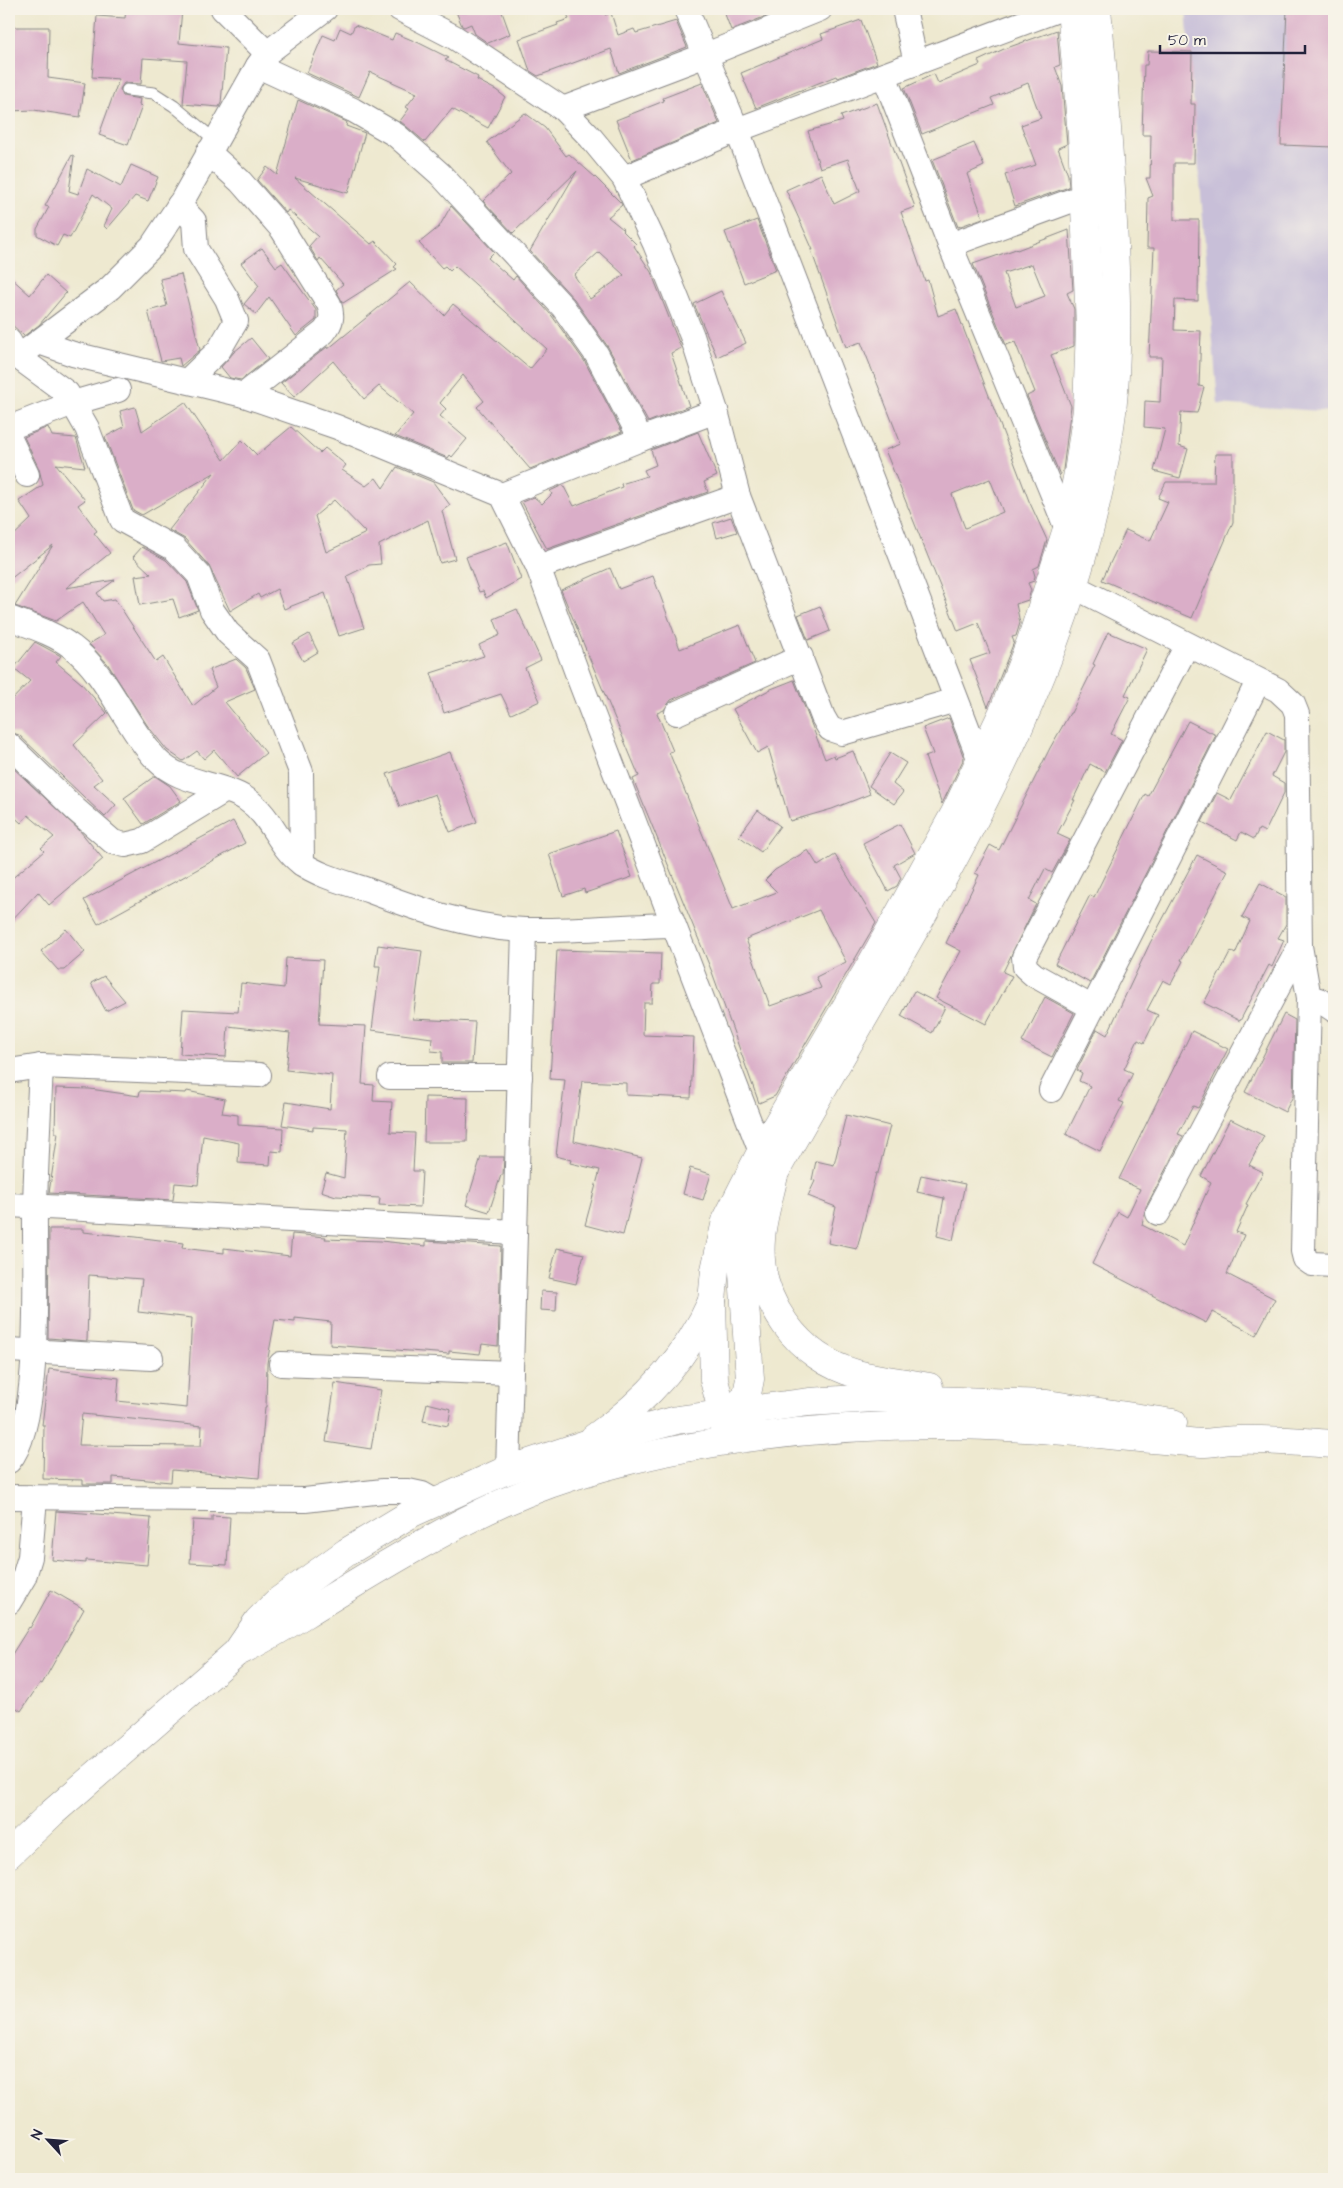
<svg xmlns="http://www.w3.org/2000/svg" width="1343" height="2188" viewBox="0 0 1343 2188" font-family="'Architects Daughter',sans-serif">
	<rect width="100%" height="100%" fill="#f7f3e8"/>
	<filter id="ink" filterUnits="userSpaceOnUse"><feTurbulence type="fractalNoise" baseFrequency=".02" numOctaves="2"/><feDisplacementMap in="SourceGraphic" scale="10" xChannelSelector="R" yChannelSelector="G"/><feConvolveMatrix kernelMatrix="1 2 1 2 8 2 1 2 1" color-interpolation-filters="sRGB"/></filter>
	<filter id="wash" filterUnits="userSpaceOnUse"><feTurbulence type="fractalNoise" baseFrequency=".0096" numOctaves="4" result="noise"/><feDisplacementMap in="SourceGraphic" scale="20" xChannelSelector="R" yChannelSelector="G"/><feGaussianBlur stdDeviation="1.12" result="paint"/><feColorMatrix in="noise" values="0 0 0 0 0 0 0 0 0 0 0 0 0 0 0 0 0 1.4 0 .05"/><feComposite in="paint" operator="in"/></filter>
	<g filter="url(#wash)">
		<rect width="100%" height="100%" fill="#eee9d0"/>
		<!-- industrial -->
		<path fill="#c8bfd8" d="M1186,9H1334V412L1218,404Z"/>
		<g id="blocks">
			<!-- building -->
			<g fill="#daaec8" fill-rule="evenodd">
				<path d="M126,9H182L179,43L226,48L221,103L219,107L183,104L187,61L143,58L141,84L124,83L120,89L123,96L140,99L139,105L142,106L128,145L99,135L119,79L92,77L97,16L125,18Z"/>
				<path d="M455,9H508L502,12L510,34L488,43L475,34L471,24L464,27L462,26Z"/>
				<path d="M579,9H603L605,15L611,13L618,35L634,29L636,33L676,21L687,47L619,73L611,49L538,76L530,71L519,39L558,25L557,23L569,19L567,13Z"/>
				<path d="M723,9H784L731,30Z"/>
				<path d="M1287,9H1334V147L1281,145Z"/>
				<path d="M861,20L877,63L837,78L836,76L756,108L741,73L823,39L821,34Z"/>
				<path d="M355,25L392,40L395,33L419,43L449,58L445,60L478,77L477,80L496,90L505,97L488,128L452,109L425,142L400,121L409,109L406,107L417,93L370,72L359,97L307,73L323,35L335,40L340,28L351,33Z"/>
				<path d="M13,27H49L48,78L85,83L80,117L34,110L9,111Z"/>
				<path d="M1057,30L1060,65L1055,67L1062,86L1067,144L1058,148L1068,175L1069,187L1015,206L1005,175L1036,165L1021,125L1041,118L1028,83L991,98L994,105L922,134L904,88L934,74L938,83L980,65L978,61L1004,49Z"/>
				<path d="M1148,51L1192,52L1191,104H1195L1194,163H1174V220H1199L1198,301L1175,300L1174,330L1201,331L1199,386L1204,387L1197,413L1181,412L1179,446L1188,449L1180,478L1154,471L1165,429L1144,427L1145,401L1160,402L1162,357H1149L1154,248H1147L1148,198L1153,196L1146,178H1150L1151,135H1142L1144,65H1147Z"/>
				<path d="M702,83L719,123L632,160L616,120L664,101L663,98Z"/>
				<path d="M298,100L347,122L346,126L365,133L348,193L295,178L371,244L375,241L397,264L394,267L397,269L343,303L336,290L343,284L320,258L318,261L309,246L318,236L288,210L286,213L257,180L267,167L277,175Z"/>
				<path d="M877,103L915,207L901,212L925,281L928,280L938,316L956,309L1029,501L1047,540L1039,566L1033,569L1035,576L1034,581L1028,583L1031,590L1028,600L1016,604L1020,623L1016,636L1012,637L1014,642L988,707L970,660L990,653L978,623L958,631L885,450L901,444L861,342L846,347L811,250H813L786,190L821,174L834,204L860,191L848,159L820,168L808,131L843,121L841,116ZM990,479L1003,512L965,528L952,494Z"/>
				<path d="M525,113L545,128L566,156L569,154L595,177L621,203L622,205L608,217L623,229L622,230L636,244L634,246L651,272L681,348L671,353L689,406L648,422L608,347L574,299L530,251L577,171L513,233L483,201L511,174L487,142ZM599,252L624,275L590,299L574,275Z"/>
				<path d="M974,143L984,166L967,174L983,218L958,227L932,160Z"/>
				<path d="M72,155L74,156L69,191L78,194L87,169L121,187L131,165L158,177L148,201L135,196L107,229L104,226L112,209L93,194L70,238L63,235L57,246L37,235V229L49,207L45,206Z"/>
				<path d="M451,206L494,252L488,258L513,280L516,276L552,316L585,362L622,432L530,469L477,407L484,401L463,375L440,403L446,409L440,416L467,439L452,457L450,455L448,458L395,436L413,414L379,386L364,399L333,361L294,397L281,383L327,347L328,349L410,282L444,315L453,304L530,369L547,349L455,266L450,271L445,266L442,268L419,243L439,227Z"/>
				<path d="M757,220L776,270L744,283L725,232Z"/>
				<path d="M1069,230L1073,290L1067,293L1074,309V346L1051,355L1071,406L1063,470L1060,475L1027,396L1035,392L1015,342L1006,345L973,264L1016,249L1017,250ZM1032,264L1045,296L1016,307L1004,273Z"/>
				<path d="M262,248L276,267L282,263L316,310V320L296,336L269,297L256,314L244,304L259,286L241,263Z"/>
				<path d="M181,274L200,350L181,366L179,358L161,361L148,311L167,306L160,279Z"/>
				<path d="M46,275L66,293L39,325L24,336L9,322V276L30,295Z"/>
				<path d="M721,291L746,343L717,357L694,304Z"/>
				<path d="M251,338L268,359L241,380L230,378L221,367L234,352Z"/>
				<path d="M185,402L224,460L242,440L257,455L291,427L320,453L325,448L346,465L342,470L366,486L376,478L383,488L397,467L433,482L450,505L442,511L455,559L440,563L428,520L379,545L381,564L369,565L347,576L364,628L339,636L325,593L284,609L277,589L260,598L258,594L230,611L209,566L185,539L169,530L214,473L142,515L133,510L105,437L124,427L120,411L135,407L142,431ZM334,500L366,533L326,552L315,516Z"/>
				<path d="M48,427L52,436L76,438L85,467L56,464L85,500L78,505L97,531L94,533L110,553L66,588L115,580L97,593L103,601L115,599L156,662L163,657L193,706L216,687L209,670L236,659L246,668L255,689L225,702L266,753L237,777L214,750L204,759L197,751L183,761L167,750L147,725L107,663L89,644L104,635L83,602L56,621L15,606L53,545L9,580V540L31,519L19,501L43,485L39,469L24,437Z"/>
				<path d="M698,432L717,476L704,482L708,492L547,549L522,502L534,497L542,504L552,494L550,491L563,485L574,506L622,487L621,484L647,476L644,470L656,465L651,450Z"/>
				<path d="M1215,454H1233V522L1192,618L1102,580L1126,530L1150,541L1168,502L1158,498L1166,482H1214Z"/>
				<path d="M731,517L737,532L717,538L713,523Z"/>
				<path d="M507,542L521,579L486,598L483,591L479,592L466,557Z"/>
				<path d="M142,547L166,560L187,582L198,610L179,617L173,599L140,605L135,576L151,574L133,557Z"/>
				<path d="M610,568L619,589L653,576L680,649L740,625L755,663L671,700L664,710L657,713L673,751L669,752L733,909L777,892L765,880L775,870L808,850L818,866L835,855L876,923L775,1096L759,1103L712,972L633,779L639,776L561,590ZM819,910L846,962L816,977L821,988L770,1006L746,939Z"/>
				<path d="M820,606L830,631L808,640L798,615Z"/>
				<path d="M517,609L541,660L525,668L540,701L511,714L501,694L444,713L431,673L484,656L479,645L500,635L494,619Z"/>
				<path d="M1108,632L1147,649L1125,695L1130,697L1111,734L1122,740L1105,772L1090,764L1073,800H1075L1057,834L1070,840L1052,873L1045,869L1029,900L1036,904L1003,972L1012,976L986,1024L936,998L961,951L946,943L979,875L975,873L990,845L999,850L1050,748L1070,713H1071L1095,665L1093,664Z"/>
				<path d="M309,634L318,652L303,661L293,643Z"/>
				<path d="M35,642L61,656L56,662L81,683L107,713L74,745L102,779L94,785L116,805L105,817L19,735L9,732V703L30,681L14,668Z"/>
				<path d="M794,680L825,759L834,755L835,758L853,751L870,794L832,809L790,821L768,747L757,753L733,709L771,689Z"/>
				<path d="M949,718L964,758L942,804L925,757L933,754L923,728Z"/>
				<path d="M1188,721L1216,735L1090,983L1055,964L1090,895L1094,897L1145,794L1148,796Z"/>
				<path d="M1267,731L1284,740V752L1272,776L1284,783V793L1265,832L1259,829L1254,839L1241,832L1237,840L1202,822L1217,793L1231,800Z"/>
				<path d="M450,752L477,822L450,832L435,794L400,807L387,774Z"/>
				<path d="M890,753L906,763L893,784L903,792L894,804L869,786Z"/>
				<path d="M9,764L80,831L103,859L49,905L38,892L9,923V881L44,851L41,848L54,837L28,815L21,823L9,812Z"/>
				<path d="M155,776L170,786L181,801L143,824L124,798Z"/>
				<path d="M758,810L780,826L761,852L739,836Z"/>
				<path d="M233,821L245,843L98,924L84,900Z"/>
				<path d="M900,824L915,853L894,865L901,878L897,886L888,891L863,843Z"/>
				<path d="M616,831L632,877L585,893L584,889L563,896L549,854Z"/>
				<path d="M1197,855L1228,871L1181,960L1183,961L1171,984L1163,980L1147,1010L1158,1015L1144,1043L1138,1040L1124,1069L1133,1073L1119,1101L1124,1103L1100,1151L1066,1134L1090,1086L1079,1081L1082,1073L1077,1070L1097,1029L1107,1035L1150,943Z"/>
				<path d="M1260,883L1286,897V924L1278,938L1284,940L1272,967L1269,965L1240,1021L1204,1003L1231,951L1235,954L1250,921L1242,917Z"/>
				<path d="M66,929L85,952L64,970H58L41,951Z"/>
				<path d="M378,945L422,951L413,1019L475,1022L472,1063H442V1052L431,1051L432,1038L372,1030L380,966H375Z"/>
				<path d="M557,950L661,953L660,984H653L652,1003H644L643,1035L694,1037L691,1098L626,1095V1083L582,1081L574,1141L642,1158L623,1235L585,1225L600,1170L570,1163L571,1160L556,1156L565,1080L550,1079Z"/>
				<path d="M286,958L323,960L319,1024L366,1026L362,1084L374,1085L373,1101L392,1102L390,1132L415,1133L413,1171H422L420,1207L379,1205L380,1198L336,1196L321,1191L326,1173L344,1178L347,1129L313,1127V1130L282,1125L286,1102L330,1109L332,1075L286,1070L290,1033L228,1026L226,1057L180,1054L183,1009L238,1012L241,983L284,988Z"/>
				<path d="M104,976L125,1001L106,1011L91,983Z"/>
				<path d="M914,991L945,1007L932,1033L901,1016Z"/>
				<path d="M1045,997L1074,1013L1052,1057L1022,1042Z"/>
				<path d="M1284,1014L1295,1020L1293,1096L1285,1112L1245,1092Z"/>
				<path d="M1192,1031L1228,1049L1198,1108L1193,1106L1178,1134L1183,1136L1146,1207L1142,1225L1183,1246L1211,1182L1201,1176L1230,1119L1264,1136L1249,1165L1263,1172L1246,1204L1248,1205L1236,1232L1244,1235L1227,1274L1275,1299L1256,1335L1212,1312L1206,1323L1092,1264L1118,1212L1127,1217L1140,1189L1119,1179Z"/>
				<path d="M56,1088L90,1089L139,1096L140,1091L186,1093L187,1091L225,1099L222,1113L238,1115V1125L283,1128L282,1152L271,1151L270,1165L238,1163L239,1143L203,1136L198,1185L175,1183L173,1200L49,1193L58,1133H55Z"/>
				<path d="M425,1097L468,1098L467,1142H424Z"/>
				<path d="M846,1115L890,1126L878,1173H876L857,1249L828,1243L836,1207L808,1196L815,1181L812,1180L816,1161L834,1165Z"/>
				<path d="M481,1157H504L503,1175H501L489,1212L466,1205Z"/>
				<path d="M690,1168L711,1174L703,1200L683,1194Z"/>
				<path d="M921,1175L965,1184L953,1240L937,1236L944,1198L917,1192Z"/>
				<path d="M49,1229H83V1232L136,1237L183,1243L182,1248L224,1253V1248L290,1256L292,1234L326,1237L325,1239L381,1241L426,1246V1241L501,1246L498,1346L482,1344L480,1354L449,1351V1354L330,1345L331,1322L295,1318V1322L275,1320L267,1363L266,1407H265L259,1478L172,1470L171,1482L113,1477V1484H83V1480L43,1479L44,1425H42L49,1369L119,1378L117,1401L187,1408L192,1318L138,1312L142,1279L89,1275L87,1341L48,1338ZM82,1414L202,1426L201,1446L79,1445Z"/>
				<path d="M557,1248L584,1254L576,1284L549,1278Z"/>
				<path d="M541,1291L557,1292L556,1311L540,1310Z"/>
				<path d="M335,1383L381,1390L371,1449L326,1442Z"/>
				<path d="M427,1403L451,1409L448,1426L423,1421Z"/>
				<path d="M56,1511L151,1518L147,1565L86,1560V1563L52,1560Z"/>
				<path d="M212,1516L230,1517L227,1565L190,1563L193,1520L212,1521Z"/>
				<path d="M51,1590L84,1609L42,1684L40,1683L21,1711L9,1703V1659L29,1627L30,1628Z"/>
			</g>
		</g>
	</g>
	<g filter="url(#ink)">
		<use href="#blocks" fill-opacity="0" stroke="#888686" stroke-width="1"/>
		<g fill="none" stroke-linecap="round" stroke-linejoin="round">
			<!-- service casing -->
			<g stroke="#888686" stroke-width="13">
				<path id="service" d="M127,90L154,93L174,106L215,140"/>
			</g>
			<!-- minor casing -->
			<g stroke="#888686" stroke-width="26">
				<g id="minor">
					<path d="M223,9L267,53"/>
					<path d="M400,9L454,37L563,109L591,138L624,178L655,244L692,336L716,411L738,496L823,717L830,729L842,733L956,700"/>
					<path d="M686,9L737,130L979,758L989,771"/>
					<path d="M904,9L916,63"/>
					<path d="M258,66L353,110L396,135L440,174L563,307L597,355L641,439L502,495"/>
					<path d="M884,75L950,245L1067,529"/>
					<path d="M563,109L706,55L820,9"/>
					<path d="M208,152L240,181L282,229L329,304C333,316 332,322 324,332L244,395"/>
					<path d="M624,178L737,130L1060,9"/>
					<path d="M179,205L194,221L196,249L227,299L236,321L219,350L187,381"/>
					<path d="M950,245L1084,196"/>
					<path d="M9,341L18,357L67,393L87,428L122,520L175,549L199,575L212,610L228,633L258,660L301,772L302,864"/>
					<path d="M39,342L73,354L244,395L337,427L502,495L538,567L580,681L761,1152L768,1165"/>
					<path d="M29,349L110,288L152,246L182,201L258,66L267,53L325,9"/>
					<path d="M9,428L73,403L118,390"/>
					<path d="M9,437L27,475"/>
					<path d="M641,439L716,411"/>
					<path d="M538,567L738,496"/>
					<path d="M1055,577L1278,690L1293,704L1297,714L1300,946L1309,998L1303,1251L1305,1259L1312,1264L1334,1265"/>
					<path d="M9,618C30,626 54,633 72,647C107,673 127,729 157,760C180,784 219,782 246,799C272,816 277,845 301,863C321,877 348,883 370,891C420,910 471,928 525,930C574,931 624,926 673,925"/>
					<path d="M677,713L801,657"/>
					<path d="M9,745L75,809L113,842L125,845L142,841L224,791"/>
					<path d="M1309,998L1319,1000L1334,1010"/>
					<path d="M1093,1008L1034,975L1025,967L1024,957L1187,645"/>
					<path d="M9,1071L41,1066L259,1075"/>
					<path d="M390,1077H520"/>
					<path d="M1051,1090L1258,682"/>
					<path d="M9,1205L515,1232"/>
					<path d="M1158,1213L1300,946"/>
					<path d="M9,1350L151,1358"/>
					<path d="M281,1364L511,1373"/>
					<path d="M9,1461C43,1423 34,1261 35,1207C36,1160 39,1113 41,1066"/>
					<path d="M508,1470L524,930"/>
					<path d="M9,1497L305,1500L383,1491H408L422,1494L436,1502"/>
					<path d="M9,1602L24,1577L30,1557L35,1498"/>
				</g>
			</g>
			<!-- tertiary casing -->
			<g stroke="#888686" stroke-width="29">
				<g id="tertiary">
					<path d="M748,1424L725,1407L719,1399L714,1380L712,1301L715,1270L726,1221L761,1152L873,961L955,813L1004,710L1031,641L1067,529L1078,473L1087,410L1090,327L1082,135L1071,9"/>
					<path d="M724,1427L747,1394L750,1379L742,1258L743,1240L749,1220C887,959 1075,713 1112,412C1119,349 1116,286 1113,223C1109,151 1104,80 1097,9"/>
				</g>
			</g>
			<!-- primary casing -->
			<g stroke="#888686" stroke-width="29">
				<g id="primary">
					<path d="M774,1175C770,1196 762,1218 761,1239C756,1301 798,1358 857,1374C880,1380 905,1382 929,1387"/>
					<path d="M594,1438C645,1402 687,1358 712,1301"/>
					<path d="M237,1652L258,1621L277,1602L347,1552L412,1513L500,1473L586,1444L677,1420L809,1402L874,1398L1047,1404L1173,1423"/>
					<path d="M9,1854L52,1813L236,1653C268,1638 296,1619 326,1601C383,1566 441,1531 502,1503C633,1445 801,1425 943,1425C1029,1425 1116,1437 1202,1443C1213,1443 1225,1440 1236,1440C1269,1439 1302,1442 1334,1444"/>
				</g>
			</g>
			<!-- service -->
			<use href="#service" stroke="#fff" stroke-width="11"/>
			<!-- minor -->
			<use href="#minor" stroke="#fff" stroke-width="24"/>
			<!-- tertiary -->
			<use href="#tertiary" stroke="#fff" stroke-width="28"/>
			<!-- primary -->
			<use href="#primary" stroke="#fff" stroke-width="28"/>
		</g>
	</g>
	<!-- margin -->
	<rect width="1343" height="2188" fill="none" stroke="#f7f3e8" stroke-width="30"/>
	<!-- north arrow -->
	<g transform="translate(48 2140) rotate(296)" stroke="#f7f3e8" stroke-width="4" paint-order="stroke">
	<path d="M0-4L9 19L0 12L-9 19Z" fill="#22223b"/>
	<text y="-8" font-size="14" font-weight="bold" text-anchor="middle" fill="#22223b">N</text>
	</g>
	<!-- scale -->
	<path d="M1160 45v8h145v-8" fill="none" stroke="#22223b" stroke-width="2.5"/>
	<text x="1168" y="45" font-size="15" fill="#22223b" stroke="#f7f3e8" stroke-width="4" paint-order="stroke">50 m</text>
</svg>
